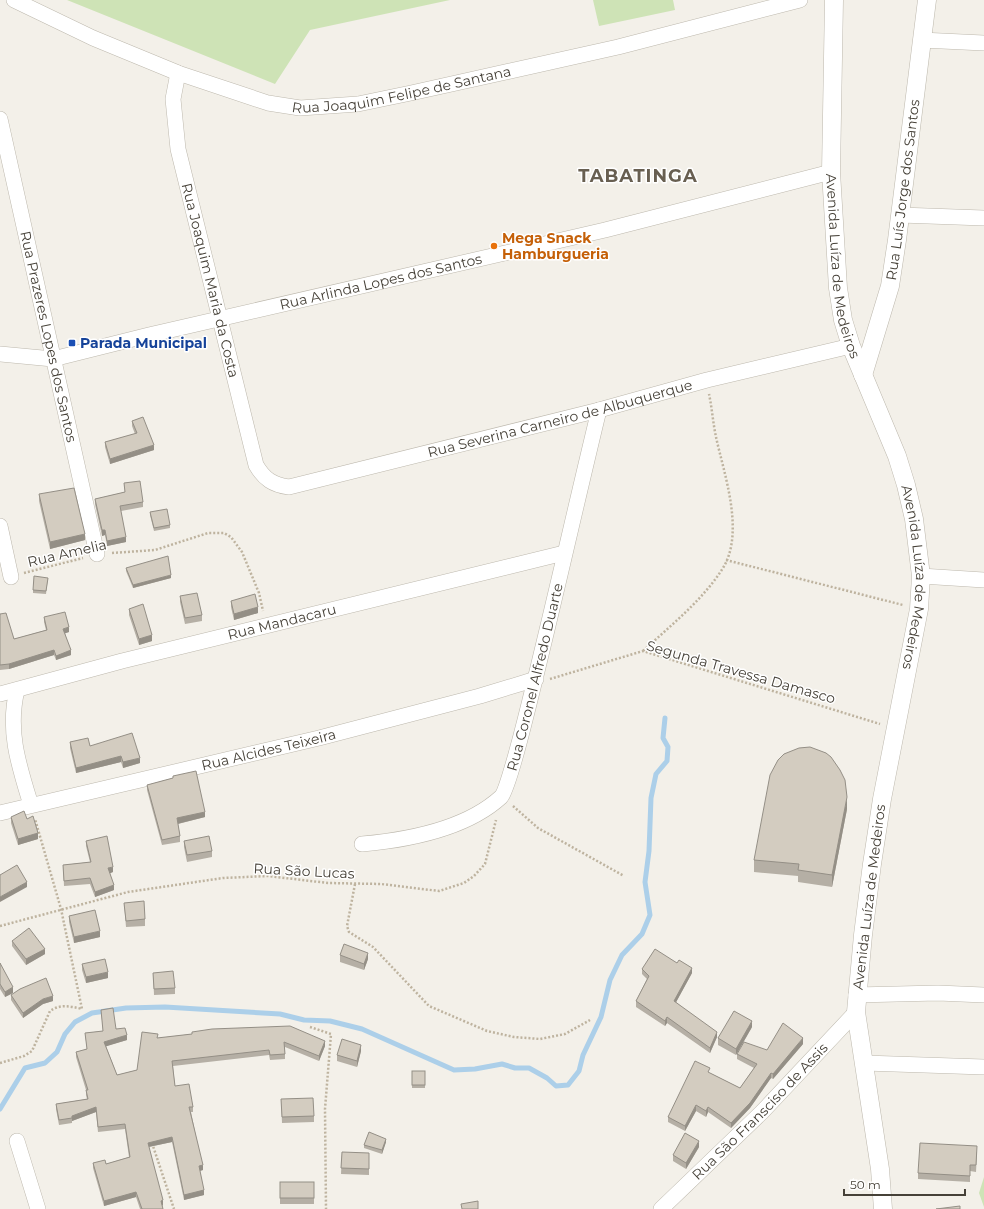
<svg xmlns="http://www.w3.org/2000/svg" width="984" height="1209" viewBox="0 0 984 1209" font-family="Montserrat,sans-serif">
	<rect width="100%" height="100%" fill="#f3f0e9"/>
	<!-- green -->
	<g fill="#cee3b6">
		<path d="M67,0H450L310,30L275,84Z"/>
		<path d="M593,0H673L675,10L599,26Z"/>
		<path d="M984,1177V1207L979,1193Z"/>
	</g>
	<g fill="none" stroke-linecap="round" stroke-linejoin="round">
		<!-- stream -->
		<path stroke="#accfe9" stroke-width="5" d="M0,1109L25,1068L45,1063L57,1052L65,1034L75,1022L92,1013L126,1008L165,1007L280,1014L304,1020L330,1021L362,1029L454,1070L475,1069L502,1064L515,1068H529L547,1078L556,1086L568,1085L579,1071L583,1055L601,1017L610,980L622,955L642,934L650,915L645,882L649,851L651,798L656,774L667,761L668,747L663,738L665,718"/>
		<!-- minor casing -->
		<g stroke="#bdb8ad" stroke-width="16">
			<g id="minor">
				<path id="s1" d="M14,0L93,38L178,73L268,103L300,108L358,104L411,93L618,47L800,0"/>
				<path d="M921,40L984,43"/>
				<path id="s2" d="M178,73L173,99L178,149L256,465C264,479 273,485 289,487L599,410L707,380L851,346"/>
				<path id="s3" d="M0,119L97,554"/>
				<path d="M900,215L984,218"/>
				<path id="s4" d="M0,354L53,359L149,335L605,230L831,172"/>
				<path d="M0,526L11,577"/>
				<path d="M921,576L984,580"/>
				<path d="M17,690C7,731 19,766 31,805"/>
				<path id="s5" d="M0,694L122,661L564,553"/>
				<path id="s6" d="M0,813L319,738L480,696L536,679"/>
				<path id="s7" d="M362,844C407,840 466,829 501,797C507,791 522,732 525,720C551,617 574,513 599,410"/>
				<path d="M856,995L938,993L984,995"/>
				<path d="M864,1063L984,1067"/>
				<path d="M17,1141L38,1209"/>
				<path id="s8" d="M661,1209L762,1112L856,1012"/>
			</g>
		</g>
		<!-- tertiary casing -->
		<g stroke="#bdb8ad" stroke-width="19">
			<g id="tertiary">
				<path id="s9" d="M834,0L831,172L838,288L843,320L851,346L897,456L906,485L914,519L921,576L919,609L882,799L872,864L863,935L856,1012L880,1169L883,1209"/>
				<path id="s10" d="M863,375L890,286L897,240L927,0"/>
			</g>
		</g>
		<!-- path -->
		<g stroke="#beb39f" stroke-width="2.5" stroke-dasharray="2 2" stroke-linecap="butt">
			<path d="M112,553L155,550L208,533H224L231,537L242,552L259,593L263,611"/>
			<path d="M726,560L903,605"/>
			<path d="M24,573L83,558"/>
			<path d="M643,651C670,626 703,600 723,568C745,532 724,474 716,437C713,423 712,408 709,394"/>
			<path d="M550,679L643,651L880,724"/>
			<path d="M513,806L538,828L624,876"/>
			<path d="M355,884L347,926L349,932L373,947L429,1006L487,1031L514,1037L540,1039L565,1034L590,1020"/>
			<path d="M0,926L128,892L223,878L268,876L328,883L381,884L439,891L464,883L474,876L485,864L496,820"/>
			<path d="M310,1027L331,1034L325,1109L326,1209"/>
			<path d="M0,1063L24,1056L32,1051L50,1011C60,1004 70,1006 82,1009L61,909L35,819"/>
			<path d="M152,1143L174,1209"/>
		</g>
		<!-- minor -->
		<use href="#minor" stroke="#fff" stroke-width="15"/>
		<!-- tertiary -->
		<use href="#tertiary" stroke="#fff" stroke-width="18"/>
	</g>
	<!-- wall -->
	<g fill="#b5afa5">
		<path d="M132,421L154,450L110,464L105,447V442L135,434L132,426Z"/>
		<path d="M124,483L143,502V507L121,511L126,542L107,546L105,535L102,536L95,504V499L125,492Z"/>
		<path d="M39,494L85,540L50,549L39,501Z"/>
		<path d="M150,512L170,525V528L154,531L150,515Z"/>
		<path d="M126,568L171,578L133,588L126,571Z"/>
		<path d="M48,578L46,594L33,593V590Z"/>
		<path d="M180,596L202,615V621L185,624L180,602Z"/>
		<path d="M231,601L258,613L234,620L231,607Z"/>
		<path d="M129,609L152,641L139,645L129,615Z"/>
		<path d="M0,614L14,639L46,630L44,622V617L69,632L65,633L71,655L56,660L54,655L9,669L0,670Z"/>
		<path d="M70,742L90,746L140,763L123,768L121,762L76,773L70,748Z"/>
		<path d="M173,776L205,817L178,824L180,836V842L162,845L147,790V785L173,778Z"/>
		<path d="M847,809L832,887L798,882V876L754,872V860Z"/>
		<path d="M11,817L27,819L38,839L18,845L11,823Z"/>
		<path d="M86,841L113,872L110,873L114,890L95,897L90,884L64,886L63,865L90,862L86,846Z"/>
		<path d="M184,841L212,851V857L187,862L184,847Z"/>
		<path d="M124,903L145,919V926L126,927Z"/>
		<path d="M69,916L100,937L74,943L69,922Z"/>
		<path d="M12,941L45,954L26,965L12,946Z"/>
		<path d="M340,955L368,959L364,970L340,962Z"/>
		<path d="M0,963L13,993L5,997L0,989Z"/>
		<path d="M82,964L108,978L86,983L82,970Z"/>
		<path d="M642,969L692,973L676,1002L717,1037L710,1053L667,1023L665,1026L636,1007V1001L647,979L642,974Z"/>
		<path d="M153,973L175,988V994L154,995Z"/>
		<path d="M11,995L53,1001L43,1004L23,1018L11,1000Z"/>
		<path d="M101,1010L116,1029L127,1040L106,1046L117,1075L137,1070L158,1038L192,1034L325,1046L319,1061L285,1047V1059L270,1060L269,1055L173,1066L175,1086L193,1107V1112H191L203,1170L200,1171L204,1195L184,1200L172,1142L149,1147L163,1205L162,1206L163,1209H140L136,1197L104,1206L93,1168V1163L106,1164L129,1157L125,1129L98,1132L96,1112L72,1121V1123L59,1125L56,1109V1104L87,1099L86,1095V1090L76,1057V1052L87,1049L85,1033L103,1031Z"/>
		<path d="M752,1027L736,1055L718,1045V1038Z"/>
		<path d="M803,1044L773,1079L771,1078L750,1108L731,1128L708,1112L706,1117L696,1111L685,1131L668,1122V1117L710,1073L740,1088L754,1068L737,1059V1054L767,1050Z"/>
		<path d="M361,1051L357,1067L337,1061V1055Z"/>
		<rect x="412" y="1071" width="13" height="17"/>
		<path d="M281,1099L314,1116V1122L282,1123Z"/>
		<path d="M386,1142L382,1154L364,1148V1145Z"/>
		<path d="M699,1147L686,1169L673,1161V1155Z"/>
		<path d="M342,1152L369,1159V1175L341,1174Z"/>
		<path d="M977,1152L976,1172L970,1171V1182L918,1179V1173Z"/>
		<rect x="280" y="1182" width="34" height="22"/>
	</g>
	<!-- shaded-wall -->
	<g fill="#948f86">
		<path d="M154,445V450L110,464V459Z"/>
		<path d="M102,530H105V535L102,536Z"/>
		<path d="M85,534V540L50,549V542Z"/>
		<path d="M126,537V542L107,546V541Z"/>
		<path d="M171,575V578L133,588V585Z"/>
		<path d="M258,607V613L234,620V614Z"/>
		<path d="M69,627V632L63,634V629Z"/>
		<path d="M152,635V641L139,645V639Z"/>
		<path d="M54,650V655L9,669V664Z"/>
		<path d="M71,650V655L56,660V656Z"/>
		<path d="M121,756V762L76,773V768Z"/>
		<path d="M140,758V763L123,768V762Z"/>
		<path d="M847,797V809L832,887V875Z"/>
		<path d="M205,812V817L177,824V818Z"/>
		<path d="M38,833V839L18,845V839Z"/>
		<path d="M113,867V872L108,874V868Z"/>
		<path d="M27,882V887L0,902V897Z"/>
		<path d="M114,885V890L95,897V892Z"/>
		<path d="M100,931V937L74,943V937Z"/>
		<path d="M45,949V954L26,965V959Z"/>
		<path d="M368,953V959L364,970V964Z"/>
		<path d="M692,968V973L674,1006V1001Z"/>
		<path d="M108,972V978L86,983V977Z"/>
		<path d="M13,987V993L5,997V992Z"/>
		<path d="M53,996V1001L43,1004L23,1018V1013L43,999Z"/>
		<path d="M667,1017V1023L665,1026V1021Z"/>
		<path d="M752,1021V1027L736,1055V1049Z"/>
		<path d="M717,1032V1037L710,1053V1048Z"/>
		<path d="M127,1035V1040L104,1047V1042Z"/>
		<path d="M803,1038V1044L773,1079V1074Z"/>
		<path d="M325,1041V1046L319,1061V1056Z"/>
		<path d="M361,1045V1051L357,1067V1061Z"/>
		<path d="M771,1073V1078L750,1108L731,1128V1123Z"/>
		<path d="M696,1105V1111L685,1131V1126Z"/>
		<path d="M96,1107V1112L72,1121V1116Z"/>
		<path d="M708,1107V1112L706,1117V1111Z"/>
		<path d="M172,1137V1142L148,1147V1143Z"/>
		<path d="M386,1139V1142L382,1154V1150Z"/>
		<path d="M699,1141V1147L686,1169V1163Z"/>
		<path d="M203,1165V1170L199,1171V1166Z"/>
		<path d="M204,1190V1195L184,1200V1195Z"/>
		<path d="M136,1192V1197L104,1206V1201Z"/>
		<path d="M163,1200V1205L161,1206V1201Z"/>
	</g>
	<!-- building -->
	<g fill="#d3ccc0" stroke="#948f86">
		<path d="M143,417L154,445L110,459L105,442L137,433L132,421Z"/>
		<path d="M140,481L143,502L120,506L126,537L107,541L105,530H102L95,499L125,492L124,483Z"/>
		<path d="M74,488L85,534L50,542L39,494Z"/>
		<path d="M167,509L170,525L154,528L150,512Z"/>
		<path d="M168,556L171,575L133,585L126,568Z"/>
		<path d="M34,576L48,578L46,591L33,590Z"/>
		<path d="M197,593L202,615L185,618L180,596Z"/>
		<path d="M255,594L258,607L234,614L231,601Z"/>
		<path d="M143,604L152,635L139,639L129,609Z"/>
		<path d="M65,612L69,627L63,629L71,650L56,656L54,650L9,664L0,665V614L6,613L14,639L47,630L44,617Z"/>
		<path d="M132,733L140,758L123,762L121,756L76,768L70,742L88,738L90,746Z"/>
		<path d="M810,747L826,753L831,757L840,770L845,780L847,797L832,875L798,870L799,864L754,860L770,775L778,760L784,754L799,748Z"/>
		<path d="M196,771L205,812L177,818L180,836L162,840L147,785L173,778V776Z"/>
		<path d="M24,811L27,819L33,816L38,833L18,839L11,817Z"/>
		<path d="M107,836L113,867L108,868L114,885L95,892L90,878L64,881L63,865L91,862L86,841Z"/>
		<path d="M209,836L212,851L187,855L184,841Z"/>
		<path d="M17,865L27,882L0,897V875Z"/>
		<path d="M144,901L145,919L126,921L124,903Z"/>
		<path d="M95,910L100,931L74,937L69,916Z"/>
		<path d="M29,928L45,949L26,959L12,941Z"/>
		<path d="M344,944L368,953L364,964L340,955Z"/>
		<path d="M655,949L677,963L679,960L692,968L674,1001L717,1032L710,1048L667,1017L665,1021L636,1001L649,976L642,969Z"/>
		<path d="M105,959L108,972L86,977L82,964Z"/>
		<path d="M0,963L13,987L5,992L0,984Z"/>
		<path d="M173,971L175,988L154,989L153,973Z"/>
		<path d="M46,978L53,996L43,999L23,1013L11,995L20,989Z"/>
		<path d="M113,1008L116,1029L125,1028L127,1035L104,1042L117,1075L137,1070L142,1032L158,1034L157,1038L192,1034V1032L212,1029L290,1026L325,1041L319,1056L284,1042L285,1054L270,1055L269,1050L172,1061L175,1086L189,1084L193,1107H189L203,1165L199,1166L204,1190L184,1195L172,1137L148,1143L163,1200L161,1201L163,1209H142L136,1192L104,1201L93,1163L105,1160L106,1164L130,1157L125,1124L98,1127L96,1107L72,1116V1118L59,1120L56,1104L88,1099L86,1090H88L76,1052L87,1049L85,1033L103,1031L101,1010Z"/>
		<path d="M734,1011L752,1021L736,1049L718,1038Z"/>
		<path d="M783,1023L803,1038L773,1074L771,1073L750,1103L731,1123L708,1107L706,1111L696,1105L685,1126L668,1117L695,1061L710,1068L708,1072L740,1088L757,1064L737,1054L744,1042L767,1050Z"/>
		<path d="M342,1039L361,1045L357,1061L337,1055Z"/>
		<rect x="412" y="1071" width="13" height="14"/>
		<path d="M313,1098L314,1116L282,1117L281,1099Z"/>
		<path d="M369,1132L386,1139L382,1150L364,1145Z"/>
		<path d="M685,1133L699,1141L686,1163L673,1155Z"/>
		<path d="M920,1143L977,1146L976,1165H970V1176L918,1173Z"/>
		<path d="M342,1152L369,1153V1169L341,1168Z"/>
		<rect x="280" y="1182" width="34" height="16"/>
		<path d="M478,1201V1209H462L461,1204Z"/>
		<path d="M960,1206V1209H936Z"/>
	</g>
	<!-- markers -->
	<circle fill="#e8710a" stroke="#fff" stroke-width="1.5" cx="494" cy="246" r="4"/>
	<rect fill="#1a4fb4" stroke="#fff" stroke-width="1.5" x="68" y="339" width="8" height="8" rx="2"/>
	<g text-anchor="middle" stroke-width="3" stroke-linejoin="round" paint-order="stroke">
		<!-- street labels -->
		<g font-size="14" fill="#464138" stroke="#fff">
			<text dy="5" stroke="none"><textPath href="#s1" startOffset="410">Rua Joaquim Felipe de Santana</textPath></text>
			<text dy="5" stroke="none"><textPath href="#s10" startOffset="190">Rua Luís Jorge dos Santos</textPath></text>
			<text dy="5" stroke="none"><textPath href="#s9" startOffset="267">Avenida Luíza de Medeiros</textPath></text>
			<text dy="5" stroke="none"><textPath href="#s2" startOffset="212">Rua Joaquim Maria da Costa</textPath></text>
			<text dy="5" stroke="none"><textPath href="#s4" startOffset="390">Rua Arlinda Lopes dos Santos</textPath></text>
			<text dy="5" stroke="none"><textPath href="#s3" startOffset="223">Rua Prazeres Lopes dos Santos</textPath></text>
			<text dy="5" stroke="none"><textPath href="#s2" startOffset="723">Rua Severina Carneiro de Albuquerque</textPath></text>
			<text transform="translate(67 553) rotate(-13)" y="5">Rua Amelia</text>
			<text dy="5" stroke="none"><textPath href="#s9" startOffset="591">Avenida Luíza de Medeiros</textPath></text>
			<text dy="5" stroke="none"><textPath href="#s5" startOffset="291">Rua Mandacaru</textPath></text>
			<text transform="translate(741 672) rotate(16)" y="5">Segunda Travessa Damasco</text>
			<text dy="5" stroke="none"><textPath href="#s7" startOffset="274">Rua Coronel Alfredo Duarte</textPath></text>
			<text dy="5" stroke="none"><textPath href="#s6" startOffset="276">Rua Alcides Teixeira</textPath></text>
			<text transform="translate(304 871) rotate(3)" y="5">Rua São Lucas</text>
			<text transform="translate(869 897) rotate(-83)" y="5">Avenida Luíza de Medeiros</text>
			<text dy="5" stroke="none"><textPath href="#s8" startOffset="139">Rua São Fransciso de Assis</textPath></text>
		</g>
		<!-- food labels -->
		<g font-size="14" font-weight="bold" fill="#c56008" stroke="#fff" text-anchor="start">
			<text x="502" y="243">Mega Snack<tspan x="502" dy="16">Hamburgueria</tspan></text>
		</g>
		<!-- transit labels -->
		<g font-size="14" font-weight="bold" fill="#164399" stroke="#fff" text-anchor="start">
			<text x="80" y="348">Parada Municipal</text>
		</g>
		<!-- district labels -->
		<g font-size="18" font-weight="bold" letter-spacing="1" fill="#685f51" stroke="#fff">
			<text x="638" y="182">TABATINGA</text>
		</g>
	</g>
	<!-- scale -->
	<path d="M844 1189v6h121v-6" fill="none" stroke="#464138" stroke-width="2"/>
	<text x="850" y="1189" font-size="12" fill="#464138" stroke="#ffffff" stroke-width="3" paint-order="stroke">50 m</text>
</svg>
